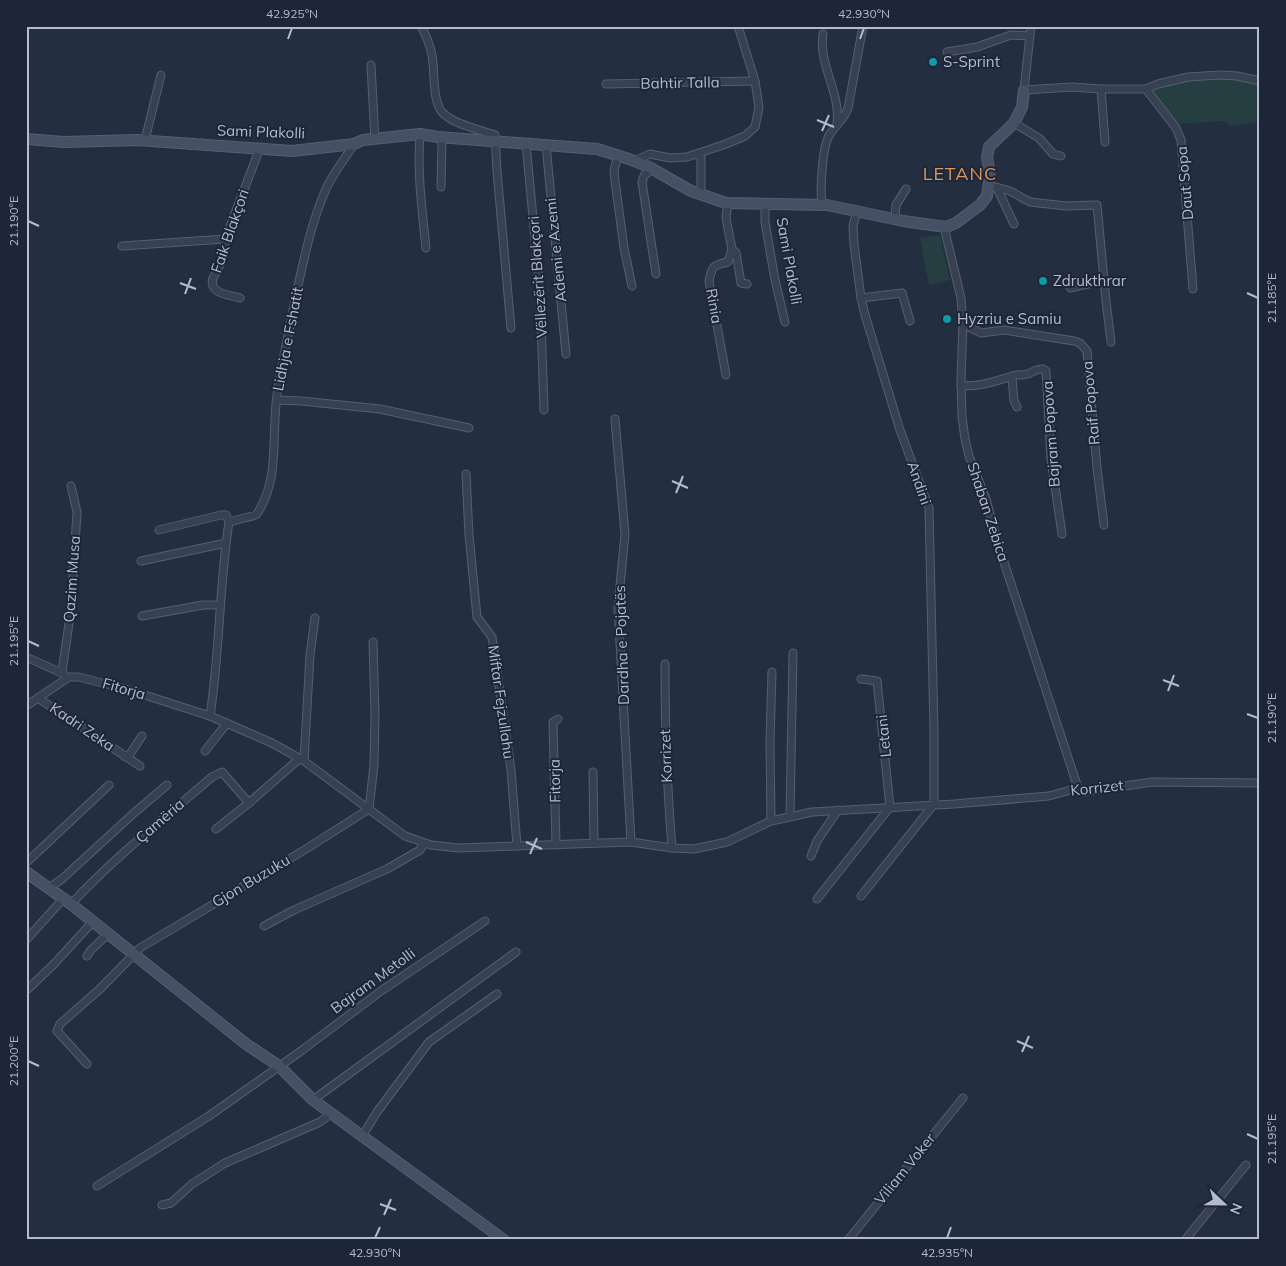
<svg xmlns="http://www.w3.org/2000/svg" width="1286" height="1266" viewBox="0 0 1286 1266" font-family="Mulish,sans-serif">
	<rect width="100%" height="100%" fill="#232f41"/>
	<!-- green -->
	<g fill="#253e42">
		<path d="M1210,78L1239,80L1260,85V121L1230,126L1224,121L1175,124L1153,92C1163,80 1195,80 1210,78Z"/>
		<path d="M940,235L950,280L929,285L920,238Z"/>
	</g>
	<g fill="none" stroke-linecap="round" stroke-linejoin="round">
		<!-- street casing -->
		<g stroke="#555f6f" stroke-width="9">
			<g id="street">
				<path d="M421,26C426,35 430,46 432,55C435,71 432,100 442,112C452,124 481,130 495,135L497,171L511,328"/>
				<path d="M1031,26L1024,90L1072,87L1101,89H1146L1158,84L1188,77L1220,75L1237,76L1260,81"/>
				<path d="M823,34C818,65 841,92 837,124"/>
				<path d="M947,52L977,47L1011,35L1030,36"/>
				<path d="M371,65L375,139"/>
				<path d="M606,84L755,81"/>
				<path d="M1101,89L1105,142"/>
				<path d="M1146,89L1176,128L1181,140L1193,289"/>
				<path d="M1014,123L1039,138L1053,154L1061,156"/>
				<path d="M420,134C417,172 422,210 426,248"/>
				<path d="M145,140L161,75"/>
				<path d="M526,144L540,291L544,410"/>
				<path d="M546,145L566,354"/>
				<path d="M696,154L701,158V195"/>
				<path d="M618,156L614,170L615,181L624,248L632,286"/>
				<path d="M634,161L650,154L670,158L687,157L726,144L745,136L755,127L759,107L755,81L738,26"/>
				<path d="M651,169L644,176L642,182L656,274"/>
				<path d="M989,185L1010,191L1030,202L1066,206L1097,205L1106,301L1111,342"/>
				<path d="M441,187L442,138"/>
				<path d="M997,188L1014,224"/>
				<path d="M728,203L726,217L728,229L732,249L736,253L741,283L747,284"/>
				<path d="M765,205V222L775,280L785,322"/>
				<path d="M822,205C820,191 822,145 830,134C836,125 845,118 848,108L863,26"/>
				<path d="M857,211L853,226L854,244L861,298L865,315L900,430L929,508L934,731V804"/>
				<path d="M895,218L896,205L906,189"/>
				<path d="M944,227L961,298L963,324L961,379L962,417L965,439L969,456L986,499L999,547L1078,788"/>
				<path d="M122,246L225,239"/>
				<path d="M1070,288L1105,280"/>
				<path d="M240,298C230,295 208,294 213,278C216,272 220,266 222,260C225,250 225,239 229,229L260,148"/>
				<path d="M861,298L902,293L910,321"/>
				<path d="M963,324L981,333L1004,330L1074,341L1080,343L1087,351L1097,468L1104,525"/>
				<path d="M726,375L709,281C712,266 713,265 728,262L732,249"/>
				<path d="M1012,377L1014,401L1017,407"/>
				<path d="M961,385C980,388 998,380 1016,375C1020,375 1025,375 1028,374C1034,371 1036,369 1043,369L1046,371L1051,459L1062,534"/>
				<path d="M277,400L301,401L380,409L469,428"/>
				<path d="M615,419L625,534L618,607L631,842"/>
				<path d="M466,474L469,535L477,617L492,637L511,770L517,846"/>
				<path d="M229,522L256,515C282,478 270,431 278,389C283,358 290,326 296,295C304,259 311,223 326,189C333,173 345,159 354,144"/>
				<path d="M159,530L221,515H226L229,522C219,586 220,651 210,716"/>
				<path d="M141,561L226,543"/>
				<path d="M142,616L203,605H220"/>
				<path d="M26,657L64,674"/>
				<path d="M665,664C665,726 667,787 672,848"/>
				<path d="M62,672L71,609L77,512L71,486"/>
				<path d="M861,679L877,681L890,807"/>
				<path d="M38,698L140,766"/>
				<path d="M26,706L69,677H79L129,690L210,716L272,743L304,761L405,836L431,845L458,848L631,842L672,848L694,849L727,842L771,821L812,812L954,804L1049,796L1078,788"/>
				<path d="M205,751L227,723"/>
				<path d="M125,757L130,754L142,736"/>
				<path d="M304,761L310,655L315,618"/>
				<path d="M593,772L594,843"/>
				<path d="M1078,788L1084,792L1152,782L1260,783"/>
				<path d="M249,803L299,759"/>
				<path d="M369,809L374,765L375,714L373,642"/>
				<path d="M790,816L793,653"/>
				<path d="M771,821L770,741L772,672"/>
				<path d="M556,845L553,722L558,719"/>
				<path d="M811,856L817,841L838,810"/>
				<path d="M26,863L109,785"/>
				<path d="M49,888L62,879L134,813L167,785"/>
				<path d="M861,896L934,804"/>
				<path d="M817,899L890,807"/>
				<path d="M71,904C114,858 164,818 212,777L222,772L249,803L216,829"/>
				<path d="M264,926L294,910L387,869L420,850L424,843"/>
				<path d="M26,940L63,899"/>
				<path d="M87,956L91,950L108,934"/>
				<path d="M28,989L54,964L88,927L92,920"/>
				<path d="M87,1064L57,1031L60,1024L101,988L140,948L306,849L369,809"/>
				<path d="M313,1100L516,952"/>
				<path d="M363,1135L377,1112L429,1042L497,994"/>
				<path d="M97,1186L209,1116L301,1051L381,991L485,921"/>
				<path d="M162,1205L171,1203L192,1184L225,1163L320,1122L332,1113"/>
				<path d="M848,1240L963,1098"/>
				<path d="M1185,1240L1246,1165"/>
			</g>
		</g>
		<!-- secondary casing -->
		<g stroke="#555f6f" stroke-width="12">
			<g id="secondary">
				<path d="M26,139L64,142L137,140L292,151L354,144L363,140L420,134L438,137L597,149L629,159L649,167L691,191L726,203L827,205L903,221L946,227L956,223L980,205L987,196L990,177L987,157L989,147L1014,123L1022,107L1024,90"/>
				<path d="M26,872L71,904L246,1044L279,1066L313,1100L504,1240"/>
			</g>
		</g>
		<!-- street -->
		<use href="#street" stroke="#374151" stroke-width="7"/>
		<!-- secondary -->
		<use href="#secondary" stroke="#455064" stroke-width="10"/>
	</g>
	<!-- ticks -->
	<path fill="none" stroke="#b4bccc" stroke-width="2" d="M288,39L292,28M860,39L864,28M817,120L834,127M822,131L829,115M28,221L39,226M180,283L196,289M1247,293L1258,298M185,294L191,278M672,481L688,488M676,493L683,476M28,641L39,646M1163,680L1179,686M1168,691L1174,675M1247,714L1258,718M526,842L542,849M530,854L537,838M1017,1041L1033,1048M1022,1052L1029,1036M28,1061L39,1066M1247,1134L1258,1139M380,1204L396,1210M384,1215L391,1199M375,1238L380,1227M947,1238L951,1227"/>
	<!-- markers -->
	<g fill="#0f9aa8" stroke="#1c2636" stroke-width="2">
		<circle cx="933" cy="62" r="5"/>
		<circle cx="1043" cy="281" r="5"/>
		<circle cx="947" cy="319" r="5"/>
	</g>
	<g text-anchor="middle" stroke-width="4" stroke-linejoin="round" paint-order="stroke">
		<!-- poi labels -->
		<g font-size="15" fill="#b4bccc" stroke="#1c2636" text-anchor="start">
			<text x="943" y="67">S-Sprint</text>
			<text x="1053" y="286">Zdrukthrar</text>
			<text x="957" y="324">Hyzriu e Samiu</text>
		</g>
		<!-- street labels -->
		<g font-size="15" fill="#b4bccc" stroke="#1c2636">
			<text transform="translate(680 83) rotate(-1)" y="5">Bahtir Talla</text>
			<text transform="translate(261 132) rotate(2)" y="5">Sami Plakolli</text>
			<text transform="translate(1185 183) rotate(-95)" y="5">Daut Sopa</text>
			<text transform="translate(230 231) rotate(-71)" y="5">Faik Blakçori</text>
			<text transform="translate(556 250) rotate(-96)" y="5">Ademi e Azemi</text>
			<text transform="translate(789 261) rotate(80)" y="5">Sami Plakolli</text>
			<text transform="translate(538 277) rotate(-94)" y="5">Vëllezërit Blakçori</text>
			<text transform="translate(714 306) rotate(80)" y="5">Rinia</text>
			<text transform="translate(288 339) rotate(-79)" y="5">Lidhja e Fshatit</text>
			<text transform="translate(1091 403) rotate(-95)" y="5">Raif Popova</text>
			<text transform="translate(1051 434) rotate(-94)" y="5">Bajram Popova</text>
			<text transform="translate(919 483) rotate(71)" y="5">Andini</text>
			<text transform="translate(988 512) rotate(72)" y="5">Shaban Zebica</text>
			<text transform="translate(72 579) rotate(-86)" y="5">Qazim Musa</text>
			<text transform="translate(622 645) rotate(-92)" y="5">Dardha e Pojatës</text>
			<text transform="translate(124 689) rotate(16)" y="5">Fitorja</text>
			<text transform="translate(501 702) rotate(82)" y="5">Miftar Fejzullahu</text>
			<text transform="translate(82 727) rotate(34)" y="5">Kadri Zeka</text>
			<text transform="translate(884 736) rotate(-96)" y="5">Letani</text>
			<text transform="translate(666 756) rotate(-92)" y="5">Korrizet</text>
			<text transform="translate(555 781) rotate(-91)" y="5">Fitorja</text>
			<text transform="translate(1097 788) rotate(-6)" y="5">Korrizet</text>
			<text transform="translate(160 821) rotate(-41)" y="5">Çamëria</text>
			<text transform="translate(251 881) rotate(-31)" y="5">Gjon Buzuku</text>
			<text transform="translate(373 981) rotate(-36)" y="5">Bajram Metolli</text>
			<text transform="translate(905 1169) rotate(-51)" y="5">Viliam Voker</text>
		</g>
		<!-- quarter labels -->
		<g font-size="18" letter-spacing="1" fill="#df965b" stroke="#1c2636">
			<text x="960" y="180">LETANC</text>
		</g>
	</g>
	<!-- border -->
	<rect width="1286" height="1266" fill="none" stroke="#1c2636" stroke-width="55"/>
	<!-- north arrow -->
	<g transform="translate(1224 1204) rotate(112)" stroke="#1c2636" stroke-width="4" paint-order="stroke">
	<path d="M0-4L9 19L0 12L-9 19Z" fill="#b4bccc"/>
	<text y="-8" font-size="14" font-weight="bold" text-anchor="middle" fill="#b4bccc">N</text>
	</g>
	<rect x="28" y="28" width="1230" height="1210" fill="none" stroke="#b4bccc" stroke-width="2"/>
	<g font-size="12" text-anchor="middle" fill="#b4bccc">
		<text x="292" y="18">42.925°N</text>
		<text x="864" y="18">42.930°N</text>
		<text transform="translate(14 221) rotate(-90)" y="4">21.190°E</text>
		<text transform="translate(1272 298) rotate(-90)" y="4">21.185°E</text>
		<text transform="translate(14 641) rotate(-90)" y="4">21.195°E</text>
		<text transform="translate(1272 718) rotate(-90)" y="4">21.190°E</text>
		<text transform="translate(14 1061) rotate(-90)" y="4">21.200°E</text>
		<text transform="translate(1272 1139) rotate(-90)" y="4">21.195°E</text>
		<text x="375" y="1257">42.930°N</text>
		<text x="947" y="1257">42.935°N</text>
	</g>
</svg>
